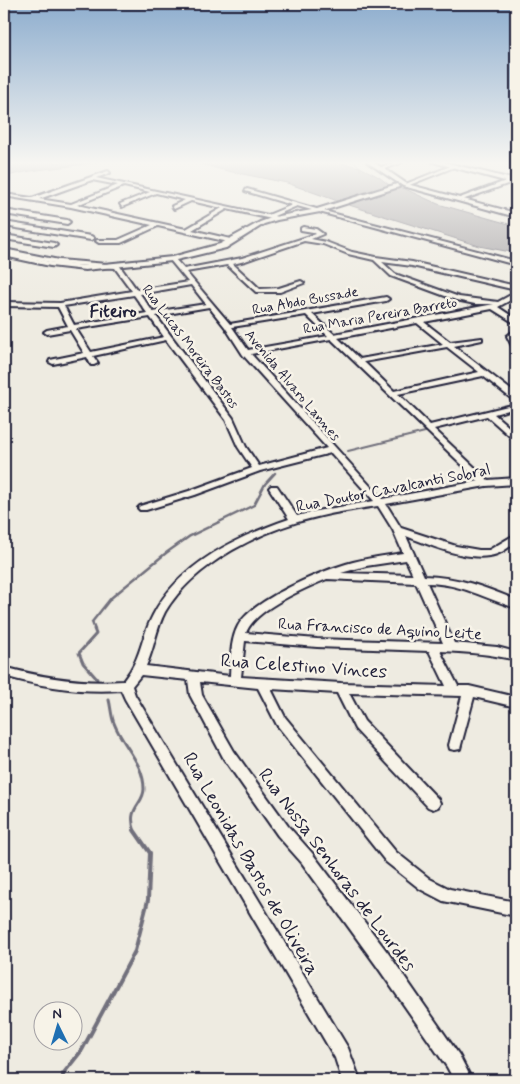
<svg xmlns="http://www.w3.org/2000/svg" width="520" height="1084" viewBox="0 0 520 1084" font-family="Mynerve,sans-serif">
	<rect width="100%" height="100%" fill="#eeebe1"/>
	<filter id="ink" filterUnits="userSpaceOnUse"><feTurbulence type="fractalNoise" baseFrequency=".02" numOctaves="2"/><feDisplacementMap in="SourceGraphic" scale="10" xChannelSelector="R" yChannelSelector="G"/><feConvolveMatrix kernelMatrix="1 2 1 2 8 2 1 2 1" color-interpolation-filters="sRGB"/></filter>
	<g filter="url(#ink)">
		<!-- water -->
		<g fill="#a6a3a6" stroke="#716f7b">
			<path d="M4,162H97C66,168 34,168 4,177Z"/>
			<path d="M185,162H337L360,167L379,177L389,185L405,189L438,204L516,226V253L479,246L349,205L287,183L223,170L198,163Z"/>
		</g>
		<g fill="none" stroke-linecap="round" stroke-linejoin="round">
			<!-- stream-far4 -->
			<path stroke="#716f7b" stroke-width="1" d="M354,162L360,167V170"/>
			<!-- stream-far3 -->
			<path stroke="#716f7b" stroke-width="2" d="M348,451L429,431"/>
			<!-- stream-far2 -->
			<path stroke="#716f7b" stroke-width="2.5" d="M95,630L92,622L111,598L166,553L190,536L254,505L265,484L275,473"/>
			<!-- stream-far1 -->
			<g stroke="#716f7b" stroke-width="3">
				<path d="M94,629L96,634L79,653L83,663L97,679"/>
				<path d="M109,700C111,707 111,716 114,723C122,745 144,763 144,789C144,805 126,807 135,832"/>
			</g>
			<!-- stream -->
			<path stroke="#716f7b" stroke-width="4" d="M63,1080V1074L82,1050L135,951L148,900L150,853L134,830"/>
			<!-- minor casing -->
			<g stroke="#22223b" stroke-width="4">
				<g id="minor">
					<path d="M453,165L457,166L407,186L403,185Z"/>
					<path d="M108,171L110,173L96,178L268,215L292,205L245,191L247,189L320,210L516,261V265L297,206L274,216L279,218L276,220L227,209L192,230L235,240L236,241L233,243L158,226L121,243H99L96,241L97,240H118L152,225L71,207L4,196V194L32,198ZM92,180L118,185L71,204L39,199ZM124,186L150,192L120,204L122,207L156,193L185,200L172,206L174,209L191,201L222,208L186,229L77,205Z"/>
					<path d="M514,178H516V181L462,200L457,199Z"/>
					<path d="M4,210L67,220L70,222L67,224L4,214Z"/>
					<path d="M4,222L91,236L94,238L91,240L4,226Z"/>
					<path d="M303,227L316,229L323,234L311,239L326,242L352,252L376,257L412,262L516,286V290L412,266L382,262L395,274L459,297L498,302L516,292V297L498,307L516,319V324L492,309L424,322L450,342L482,338V340L454,346L516,394V400H513L483,376L398,394L430,425L516,404V408L494,414L516,433V439H513L487,416L434,429L488,480L516,478V484L486,486L386,504L401,528L456,546L479,550H489L516,534V542C508,548 499,555 489,556C464,560 429,545 406,536L424,576C458,577 485,587 516,600V608C483,598 463,584 427,583L454,643L497,647L516,652V660C491,654 466,652 440,651L458,686H469L516,697V707L474,697L461,745L460,749L455,750L450,749L449,745L462,696L349,693L364,721L438,799L440,803L438,807L433,809L428,807L355,729L337,693L271,689L285,717L396,852L430,879L450,889L516,902V916L443,901L420,889L386,862L277,725L258,688L200,682L202,695L234,751L288,826L312,853L388,953L459,1055L472,1080H454L447,1067L376,965L302,863L278,836L224,759L190,695L188,680L141,675L132,686L135,695L348,1048L360,1080H342L335,1058L125,699L121,690C81,693 43,687 4,676V667C44,678 82,684 123,681C142,658 140,640 153,615C179,564 237,537 289,519L269,488L271,486H277L297,516L316,511L374,501L331,453L260,471L195,495L146,510H140L138,508L140,506L189,491L252,468L238,447L226,420L166,340L93,356L98,363L94,365H91L87,357L53,364L49,362L50,360L84,353L70,330L47,334L44,332L47,330L68,326L58,307L4,306V302L60,303L132,291L115,268L59,264L4,253V249L59,260L119,265L137,290L188,282L170,260V258H174L184,269L242,258L316,234L313,232L301,230V228ZM304,241L323,244L348,254L374,260L391,276L456,300L475,304H494L334,334L312,314L386,301L389,299L386,297L230,324L186,272L227,265L256,292H280L304,283L301,281L279,288L260,289L233,264L245,261ZM191,285L206,304L153,312L140,294ZM134,295L147,313L74,325L64,306ZM209,307L225,327L243,355L327,448L259,466L246,447L233,418L156,316ZM306,315L328,336L248,350L232,327ZM150,317L164,337L91,352L76,329ZM417,323L443,344L360,359L338,338ZM331,339L479,481L382,499L251,354ZM447,347L479,372L394,391L364,362ZM378,506L393,530L403,553C384,556 365,558 346,564C319,572 251,601 238,626C230,641 231,660 230,676L146,666C154,649 156,629 165,612C194,563 263,529 317,517C337,512 358,509 378,506ZM406,560L413,575L341,573L366,566ZM327,579L416,583L443,643L317,639L246,633C254,610 305,588 327,579ZM245,641L317,647L429,651L446,686L341,683L241,677Z"/>
					<path d="M4,235L54,243L57,245L54,247L4,239Z"/>
					<path d="M516,329V335L515,336L516,348H513L507,336Z"/>
				</g>
			</g>
			<!-- tertiary casing -->
			<g stroke="#22223b" stroke-width="4">
				<g id="tertiary">
					<path d="M367,162H373L381,167L397,162H403L385,169L407,184L516,213V217L403,186Z"/>
					<path d="M397,184L399,187L320,212L277,220L264,224L226,248L172,261L85,270L50,266L4,256V252L50,262L85,266L172,257L220,244L260,222L274,217L317,209Z"/>
				</g>
			</g>
			<!-- trunk casing -->
			<g stroke="#22223b" stroke-width="4">
				<path id="trunk" d="M433,162H444L516,180V184Z"/>
			</g>
			<!-- minor -->
			<use href="#minor" fill="#f7f3e8" fill-rule="evenodd"/>
			<!-- tertiary -->
			<use href="#tertiary" fill="#f7f3e8" fill-rule="evenodd"/>
			<!-- trunk -->
			<use href="#trunk" fill="#f7f3e8" fill-rule="evenodd"/>
		</g>
	</g>
	<!-- sky -->
	<linearGradient id="sky" x2="0" y2="1"><stop stop-color="#8dadce"/><stop offset="0.52" stop-color="#f7f6f2"/><stop offset="1" stop-color="#f7f6f2" stop-opacity="0"/></linearGradient>
	<rect width="520" height="313" fill="url(#sky)"/>
	<g text-anchor="middle" stroke-width="5" stroke-linejoin="round" paint-order="stroke">
		<!-- far-street labels -->
		<g font-size="14" fill="#22223b" stroke="#f7f3e8">
			<text transform="translate(305 300) rotate(-10)" y="5">Rua Abdo Bussade</text>
			<text transform="translate(380 315) rotate(-10)" y="5">Rua Maria Pereira Barreto</text>
			<text transform="translate(191 346) rotate(53)" y="5">Rua Lucas Moreira Bastos</text>
			<text transform="translate(293 385) rotate(50)" y="5">Avenida Alvaro Lannes</text>
		</g>
		<!-- street labels -->
		<g font-size="16" fill="#22223b" stroke="#f7f3e8">
			<text transform="translate(393 487) rotate(-11)" y="6">Rua Doutor Cavalcanti Sobral</text>
			<text transform="translate(380 628) rotate(3)" y="6">Rua Francisco de Aquino Leite</text>
		</g>
		<!-- far-district labels -->
		<g font-size="18" font-weight="bold" fill="#22223b" stroke="#f7f3e8">
			<text x="113" y="317">Fiteiro</text>
		</g>
		<!-- near-street labels -->
		<g font-size="19" fill="#22223b" stroke="#f7f3e8">
			<text transform="translate(304 665) rotate(4)" y="7">Rua Celestino Vinces</text>
			<text transform="translate(252 863) rotate(60)" y="7">Rua Leonidas Bastos de Oliveira</text>
			<text transform="translate(338 869) rotate(53)" y="7">Rua Nossa Senhoras de Lourdes</text>
		</g>
	</g>
	<!-- margin -->
	<rect width="520" height="1084" fill="none" stroke="#f7f3e8" stroke-width="20"/>
	<rect x="10" y="10" width="500" height="1064" fill="none" stroke="#22223b" stroke-width="2" filter="url(#ink)"/>
	<!-- north arrow -->
	<g transform="translate(58 1026) rotate(355)"><circle r="24" fill="#f7f3e8" stroke="#a29fa3"/>
	<path d="M0-4L9 19L0 12L-9 19Z" fill="#1f6fb2"/>
	<text y="-8" font-size="14" font-weight="bold" text-anchor="middle" fill="#22223b">N</text>
	</g>
</svg>
